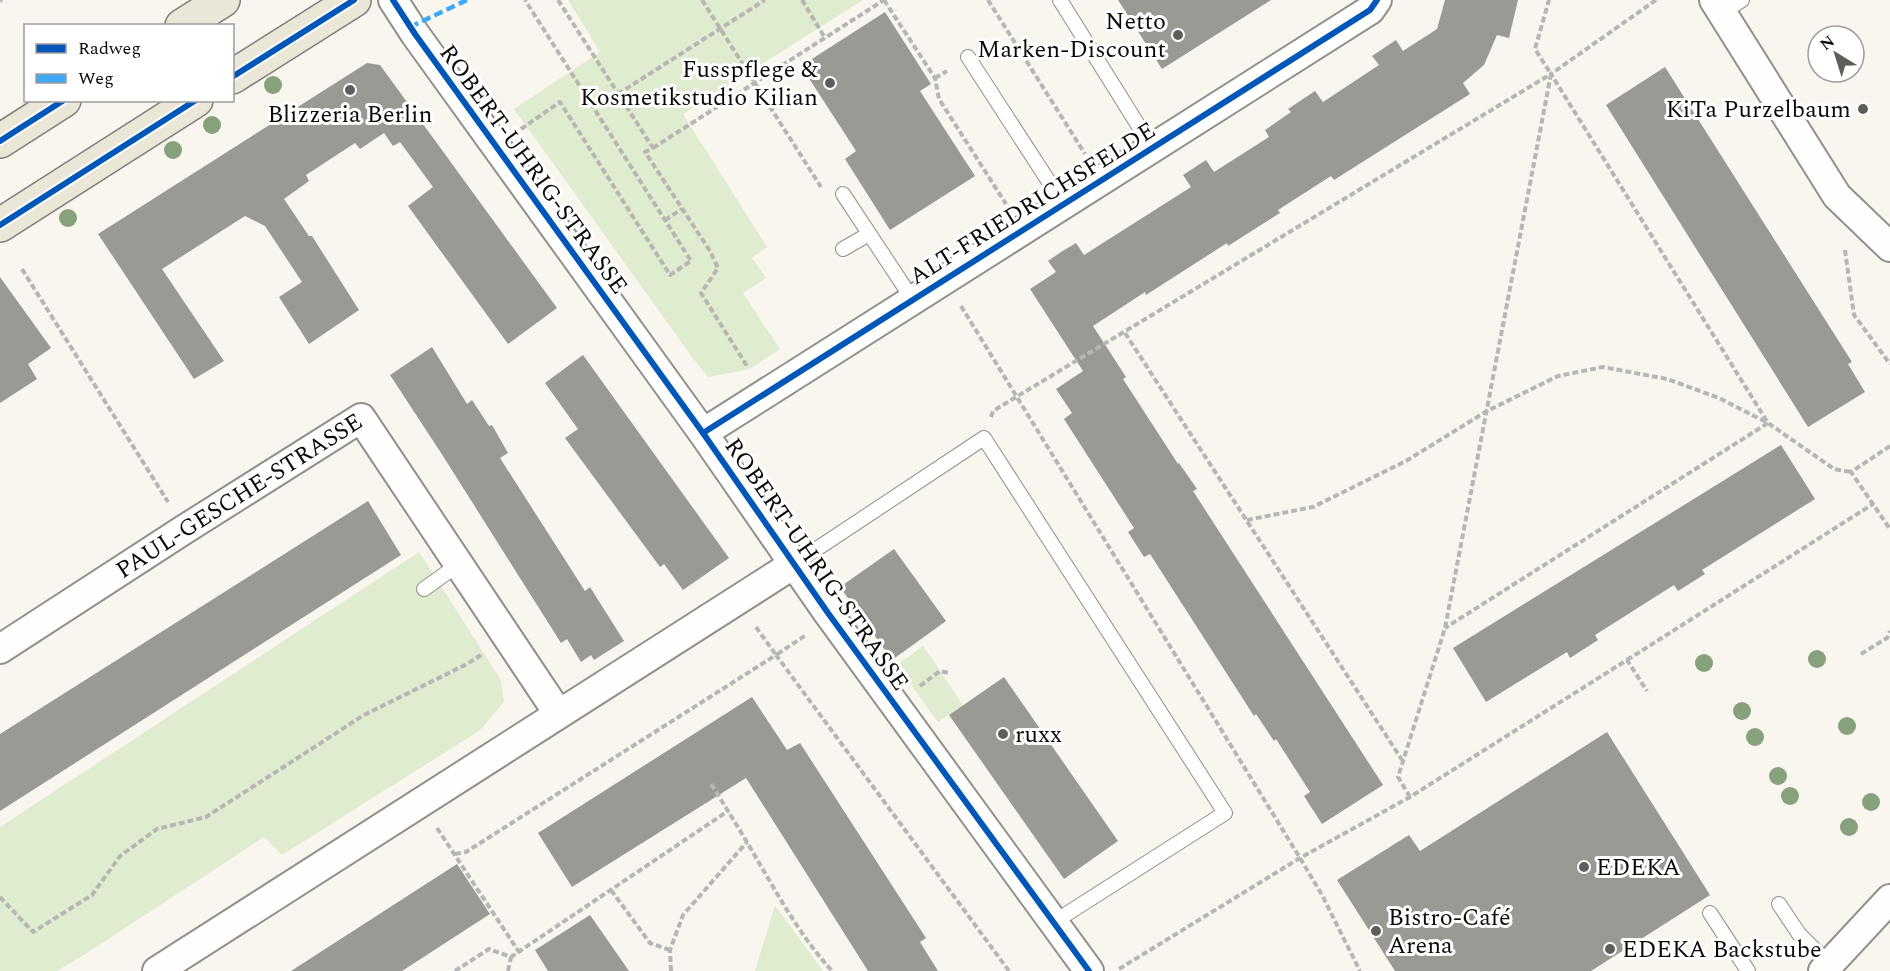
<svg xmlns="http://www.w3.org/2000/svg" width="1890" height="971" viewBox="0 0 1890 971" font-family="Spectral,serif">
	<rect width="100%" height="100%" fill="#f8f6ee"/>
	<!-- green -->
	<g fill="#e0eccf">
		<path d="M568,0H863L683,114L767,247L752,258L766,278L743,293L780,349L750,369L708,377L695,361L514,109L600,52Z"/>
		<path d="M419,552L501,680L504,702L479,731L282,855L264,837L84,955L57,971H0V827Z"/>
		<path d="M923,646L963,705L938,722L897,665Z"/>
		<path d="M775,905L823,971H755Z"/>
	</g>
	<!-- building -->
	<g fill="#9b9994">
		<path d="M1118,0H1271L1162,69Z"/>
		<path d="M1445,0H1518L1509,38L1497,35L1484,65L1463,83L1470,94L1334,180L1331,176L1278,210L1280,213L1228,246L1227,243L1146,295L1145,292L1093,326L1126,377L1123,379L1178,464L1179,463L1197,489L1193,491L1383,785L1322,824L1304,796L1310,792L1276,739L1274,741L1256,714L1254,716L1150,554L1144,557L1128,532L1134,528L1064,419L1072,413L1056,389L1083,371L1030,289L1056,272L1048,261L1061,252L1076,243L1084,255L1191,187L1183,175L1206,160L1214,172L1269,137L1265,130L1291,112L1288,109L1315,91L1323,102L1379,65L1372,56L1396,40L1403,51L1437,29Z"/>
		<path d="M885,12L931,84L920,91L975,176L890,230L845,159L856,151L801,66Z"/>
		<path d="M367,63L380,65L557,308L508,344L408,206L433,187L400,142L393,146L384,133L360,149L355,143L306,175L309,181L284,199L309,236H312L359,310L309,344L279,297L302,282L265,226L245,216L162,269L224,361L194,379L98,234Z"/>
		<path d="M1665,67L1852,362L1848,364L1865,392L1808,427L1606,105Z"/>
		<path d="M0,277L51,348L28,364L37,379L0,403Z"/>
		<path d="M432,347L467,404L472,400L489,426L492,425L508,453L500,458L585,591L590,587L624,641L594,660L591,655L581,662L567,639L561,643L443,456L390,375Z"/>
		<path d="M583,355L729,558L683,590L664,564L660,567L565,438L578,429L545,383Z"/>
		<path d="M1781,445L1815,499L1702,570L1705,574L1678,591L1674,585L1595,635L1598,640L1570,658L1567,652L1486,702L1453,648Z"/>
		<path d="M368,501L401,555L0,811V734Z"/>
		<path d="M894,549L946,621L892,660L840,587Z"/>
		<path d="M1004,677L1118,841L1064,879L949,715Z"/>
		<path d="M752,697L787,750L800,743L926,938L920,942L938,971H868L746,778L572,887L538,833Z"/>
		<path d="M1607,732L1710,895L1591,971H1395L1337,880L1409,835L1420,851Z"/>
		<path d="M457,864L490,914L402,971H291Z"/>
		<path d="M590,915L629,971H548L535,950Z"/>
	</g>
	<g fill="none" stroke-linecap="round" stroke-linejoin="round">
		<!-- lane casing -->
		<g stroke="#91908d" stroke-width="16">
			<g id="lane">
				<path d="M1060,0L1153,149"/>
				<path d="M1722,13L1742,0"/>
				<path d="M968,57L1064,205"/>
				<path d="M843,194L913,300"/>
				<path d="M843,249L869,234"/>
				<path d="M794,564L984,438L1225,813L1054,922"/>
				<path d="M424,589L459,564"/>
				<path d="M1779,904L1799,934L1829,964"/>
				<path d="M1710,913L1748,971"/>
			</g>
		</g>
		<!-- street casing -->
		<g stroke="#91908d" stroke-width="32">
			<g id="street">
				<path d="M393,0L415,34L703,433L828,613L1089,971"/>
				<path d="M1714,0L1837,196L1890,247"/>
				<path d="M703,433L1370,10L1377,0"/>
				<path id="s1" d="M0,649L185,529L361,418L558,713"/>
				<path d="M157,971L794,564"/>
				<path d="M1823,971L1890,899"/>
			</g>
		</g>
		<!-- primary casing -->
		<g stroke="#7e7e7a" stroke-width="36">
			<g id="primary">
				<path d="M182,26L223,0"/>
				<path d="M232,77L354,0"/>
				<path d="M0,141L64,100"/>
				<path d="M0,225L196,100"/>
			</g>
		</g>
		<!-- path -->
		<g stroke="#b7b6b5" stroke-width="4" stroke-dasharray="6 3" stroke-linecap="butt">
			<path d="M558,0L653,148L645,152L710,251L718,268L701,293L747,366"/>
			<path d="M702,0L821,187"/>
			<path d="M802,0L825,38"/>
			<path d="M884,0L935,78L939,99L1006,204"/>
			<path d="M988,0L1085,154"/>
			<path d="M1656,0L1551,74L1768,423L1834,469L1851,472"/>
			<path d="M0,1L2,0"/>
			<path d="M935,78L947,71"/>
			<path d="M618,94L765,0"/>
			<path d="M521,129L560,102L670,275L691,261L525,0"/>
			<path d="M653,148L884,0"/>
			<path d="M665,220L682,209"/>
			<path d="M1845,250L1854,315L1890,364"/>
			<path d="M22,269L168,502"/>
			<path d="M961,306L1300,858L1322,895L1360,971"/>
			<path d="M1125,333L1402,760"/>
			<path d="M991,417L993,411L1551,74"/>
			<path d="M1890,446L1851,472L1890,529"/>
			<path d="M1247,520L1313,507L1406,461L1487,411L1558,376L1603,367L1667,379L1719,398L1768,423L1445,628"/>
			<path d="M756,627L776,655L806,635"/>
			<path d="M1861,654L1887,638L1890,631"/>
			<path d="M1627,660L1873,504"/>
			<path d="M920,686L940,671L949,673"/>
			<path d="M711,784C724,804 736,824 748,844C775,889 796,931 832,971"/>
			<path d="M1410,797L1398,777L1445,628L1551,74L1535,49L1549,0"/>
			<path d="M437,828L519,952"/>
			<path d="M455,854L466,852L776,655L1009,971"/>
			<path d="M611,890L650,943L670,950"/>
			<path d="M0,897L33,932L92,895L120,856L157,829L206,817L364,715L467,664L481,655"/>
			<path d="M1119,969L1300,858L1410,797L1627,660L1647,691"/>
			<path d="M455,971L489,949L511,957L728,811"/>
			<path d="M508,971L511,957"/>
			<path d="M671,971L670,950L683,915L747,842"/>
		</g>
		<!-- lane -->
		<use href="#lane" stroke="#fefefc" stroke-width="14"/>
		<!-- street -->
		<use href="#street" stroke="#fefefc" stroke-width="28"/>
		<!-- primary -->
		<use href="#primary" stroke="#eae6d8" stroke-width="33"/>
		<!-- quiet -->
		<path stroke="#3fa9f5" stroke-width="4.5" stroke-dasharray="9 4.5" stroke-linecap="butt" d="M410,27L467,0"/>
		<!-- cycleway casing -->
		<g stroke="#fff" stroke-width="10">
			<g id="cycleway">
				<path d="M393,0L415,34L703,433L828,613L1089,971"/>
				<path d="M232,77L354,0"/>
				<path d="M0,141L64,100"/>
				<path d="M0,225L196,100"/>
				<path d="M703,433L1370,10L1377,0"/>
			</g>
		</g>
		<!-- cycleway -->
		<use href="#cycleway" stroke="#0057b8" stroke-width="6"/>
	</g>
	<!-- trees -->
	<g fill="#87a17d">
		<circle cx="273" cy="85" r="9"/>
		<circle cx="212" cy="125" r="9"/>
		<circle cx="173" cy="150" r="9"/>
		<circle cx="68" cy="218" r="9"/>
		<circle cx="1817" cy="659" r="9"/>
		<circle cx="1704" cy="663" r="9"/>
		<circle cx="1742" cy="711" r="9"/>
		<circle cx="1847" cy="726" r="9"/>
		<circle cx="1755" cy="737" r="9"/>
		<circle cx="1778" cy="776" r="9"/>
		<circle cx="1790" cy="796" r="9"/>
		<circle cx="1871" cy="802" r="9"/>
		<circle cx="1849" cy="827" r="9"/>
	</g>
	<!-- markers -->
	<g fill="#5d5d5a" stroke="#fff" stroke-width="2">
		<circle cx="1178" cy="35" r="6"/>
		<circle cx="830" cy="83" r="6"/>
		<circle cx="350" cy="90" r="6"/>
		<circle cx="1863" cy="109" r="6"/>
		<circle cx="1003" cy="734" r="6"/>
		<circle cx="1584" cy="867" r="6"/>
		<circle cx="1376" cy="931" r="6"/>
		<circle cx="1610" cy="949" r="6"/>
	</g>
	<g text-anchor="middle" stroke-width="6" stroke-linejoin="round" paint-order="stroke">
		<!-- poi labels -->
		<g font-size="24" fill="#0a0a0a" stroke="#fff" text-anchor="start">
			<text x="1166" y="29" text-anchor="end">Netto<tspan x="1166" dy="28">Marken-Discount</tspan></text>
			<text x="818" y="77" text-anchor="end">Fusspflege &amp;<tspan x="818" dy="28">Kosmetikstudio Kilian</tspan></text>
			<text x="1851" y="117" text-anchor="end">KiTa Purzelbaum</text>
			<text x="350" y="122" text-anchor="middle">Blizzeria Berlin</text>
			<text x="1015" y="742">ruxx</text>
			<text x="1596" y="875">EDEKA</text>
			<text x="1388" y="925">Bistro-Café<tspan x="1388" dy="28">Arena</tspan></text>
			<text x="1622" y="957">EDEKA Backstube</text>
		</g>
		<!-- street labels -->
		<g font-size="24" fill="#0a0a0a" stroke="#fff">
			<text transform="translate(534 169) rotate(54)" y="8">ROBERT-UHRIG-STRASSE</text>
			<text transform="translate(1032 203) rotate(-32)" y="8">ALT-FRIEDRICHSFELDE</text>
			<text dy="8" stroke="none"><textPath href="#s1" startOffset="284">PAUL-GESCHE-STRASSE</textPath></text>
			<text transform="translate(817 564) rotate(55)" y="8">ROBERT-UHRIG-STRASSE</text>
		</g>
	</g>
	<!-- legend -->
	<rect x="24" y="24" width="210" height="78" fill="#ffffff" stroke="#9d9d9d" stroke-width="1.5"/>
	<rect x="36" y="44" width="30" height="9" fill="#0057b8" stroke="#9d9d9d" stroke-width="1.5"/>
	<text x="78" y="54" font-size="18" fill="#0a0a0a">Radweg</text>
	<rect x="36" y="74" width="30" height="9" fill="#3fa9f5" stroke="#9d9d9d" stroke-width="1.5"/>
	<text x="78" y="84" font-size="18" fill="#0a0a0a">Weg</text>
	<!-- north arrow -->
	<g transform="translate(1836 54) rotate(322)"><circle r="28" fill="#ffffff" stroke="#9d9d9d" stroke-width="1.5"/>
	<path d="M0-4.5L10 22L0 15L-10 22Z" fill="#5d5d5a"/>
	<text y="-9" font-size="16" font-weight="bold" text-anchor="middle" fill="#0a0a0a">N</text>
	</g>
</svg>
